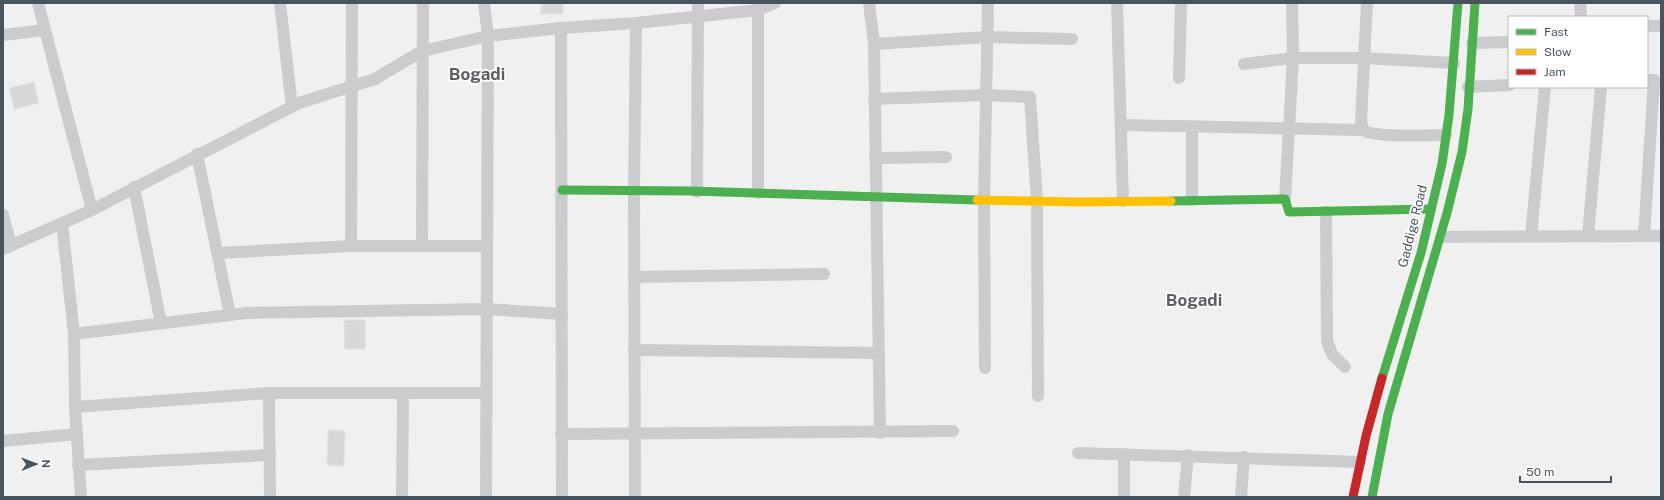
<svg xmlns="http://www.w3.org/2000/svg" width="1664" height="500" viewBox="0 0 1664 500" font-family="'Public Sans',sans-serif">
	<rect width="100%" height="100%" fill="#f1f0f0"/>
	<!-- building -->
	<g fill="#d7d8d9" stroke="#e2e2e3">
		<path d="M542,3H563V14H540Z"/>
		<path d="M34,82L39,103L14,109L9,88Z"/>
		<path d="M344,320H365V349H345Z"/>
		<path d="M328,430L345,431L344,466L327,465Z"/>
	</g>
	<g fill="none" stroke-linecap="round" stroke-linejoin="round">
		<!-- street -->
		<g stroke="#cbccce" stroke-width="12">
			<path d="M38,3L92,210"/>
			<path d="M280,3L292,107"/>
			<path d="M352,3L351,246H487"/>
			<path d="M484,3L488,36L486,497"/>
			<path d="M758,3V193"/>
			<path d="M869,3L874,44L880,433"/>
			<path d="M1117,3L1123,201"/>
			<path d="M1367,3L1361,121L1363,130C1374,138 1429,135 1446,135"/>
			<path d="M1580,3L1581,17"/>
			<path d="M1647,26H1661"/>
			<path d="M561,28L562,497"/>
			<path d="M3,35L45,30"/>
			<path d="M1472,43L1509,42"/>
			<path d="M874,44L986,37L1072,39"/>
			<path d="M1244,64L1293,58H1363L1454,63"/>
			<path d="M1179,78L1181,3"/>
			<path d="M1468,87L1509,85"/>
			<path d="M874,99L985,95L1030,97L1037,201L1038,396"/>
			<path d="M1121,125L1363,130"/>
			<path d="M197,154L230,315"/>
			<path d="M875,158L946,157"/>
			<path d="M134,187L161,323"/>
			<path d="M697,192L698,3"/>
			<path d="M1285,199L1293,58L1292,3"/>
			<path d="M1192,200V126"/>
			<path d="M1326,212L1327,341L1332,354L1345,367"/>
			<path d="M3,215L11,246"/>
			<path d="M62,223L74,334L246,313L487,309L562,314"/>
			<path d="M1531,236L1545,87"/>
			<path d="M1588,236L1601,87"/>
			<path d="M1644,236L1654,80H1647"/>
			<path d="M1441,237L1661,236"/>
			<path d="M422,245L423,3"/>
			<path d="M3,249L92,210L299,103L375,79L422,51L488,36L561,28L636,23L758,10L775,3"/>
			<path d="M218,253L351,246"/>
			<path d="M634,277L824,274"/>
			<path d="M74,334L75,407L81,497"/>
			<path d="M634,350L879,353"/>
			<path d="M985,368L984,199L988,3"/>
			<path d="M269,393L270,497"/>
			<path d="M75,407L269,393H486"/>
			<path d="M561,434L953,431"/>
			<path d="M3,441L77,434"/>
			<path d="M1078,453L1360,462"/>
			<path d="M78,465L270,455"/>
			<path d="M402,497L403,393"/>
			<path d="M635,497L634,190L636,23"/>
			<path d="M1124,497V454"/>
			<path d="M1184,497L1188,455"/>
			<path d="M1241,497L1244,457"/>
		</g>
		<!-- fast -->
		<g stroke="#4caf50" stroke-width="9">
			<path d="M562,190L690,191L977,200"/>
			<path d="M1171,201L1285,199L1289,212L1430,209"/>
			<path d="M1382,378L1421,253L1442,164L1449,115L1458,3"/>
			<path d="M1372,497L1388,414L1447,213L1462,152L1468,109L1475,3"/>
		</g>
		<!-- slow -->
		<path stroke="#ffc107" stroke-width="9" d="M977,200L1077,202L1171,201"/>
		<!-- jam -->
		<path stroke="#c62828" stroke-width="9" d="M1353,497L1366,436L1382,378"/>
	</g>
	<g text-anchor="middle" stroke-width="3.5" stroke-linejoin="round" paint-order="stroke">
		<!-- street labels -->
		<g font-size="13" fill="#49545c" stroke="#fff">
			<text transform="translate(1412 226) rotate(-76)" y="5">Gaddige Road</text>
		</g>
		<!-- district labels -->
		<g font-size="17" font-weight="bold" fill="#5c6064" stroke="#fff">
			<text x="477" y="80">Bogadi</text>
			<text x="1194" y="306">Bogadi</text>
		</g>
	</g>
	<!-- border -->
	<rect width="1664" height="500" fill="none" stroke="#49545c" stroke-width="8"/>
	<!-- legend -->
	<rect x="1508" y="16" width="140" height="72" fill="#ffffff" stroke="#b6bbbe"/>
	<rect x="1516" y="29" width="20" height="6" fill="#4caf50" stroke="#b6bbbe"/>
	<text x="1544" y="36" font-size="12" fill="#49545c">Fast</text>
	<rect x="1516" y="49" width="20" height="6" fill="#ffc107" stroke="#b6bbbe"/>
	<text x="1544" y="56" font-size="12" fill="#49545c">Slow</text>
	<rect x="1516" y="69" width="20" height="6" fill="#c62828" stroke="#b6bbbe"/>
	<text x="1544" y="76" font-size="12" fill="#49545c">Jam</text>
	<!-- north arrow -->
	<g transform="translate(36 464) rotate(89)" stroke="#ffffff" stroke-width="3" paint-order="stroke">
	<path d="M0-3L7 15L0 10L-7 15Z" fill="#49545c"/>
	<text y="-6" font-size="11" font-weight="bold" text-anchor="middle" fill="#49545c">N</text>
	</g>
	<!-- scale -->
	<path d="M1520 476v6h91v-6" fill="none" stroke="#49545c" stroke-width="2"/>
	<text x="1526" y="476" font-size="12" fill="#49545c" stroke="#ffffff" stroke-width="3" paint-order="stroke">50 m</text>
</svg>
